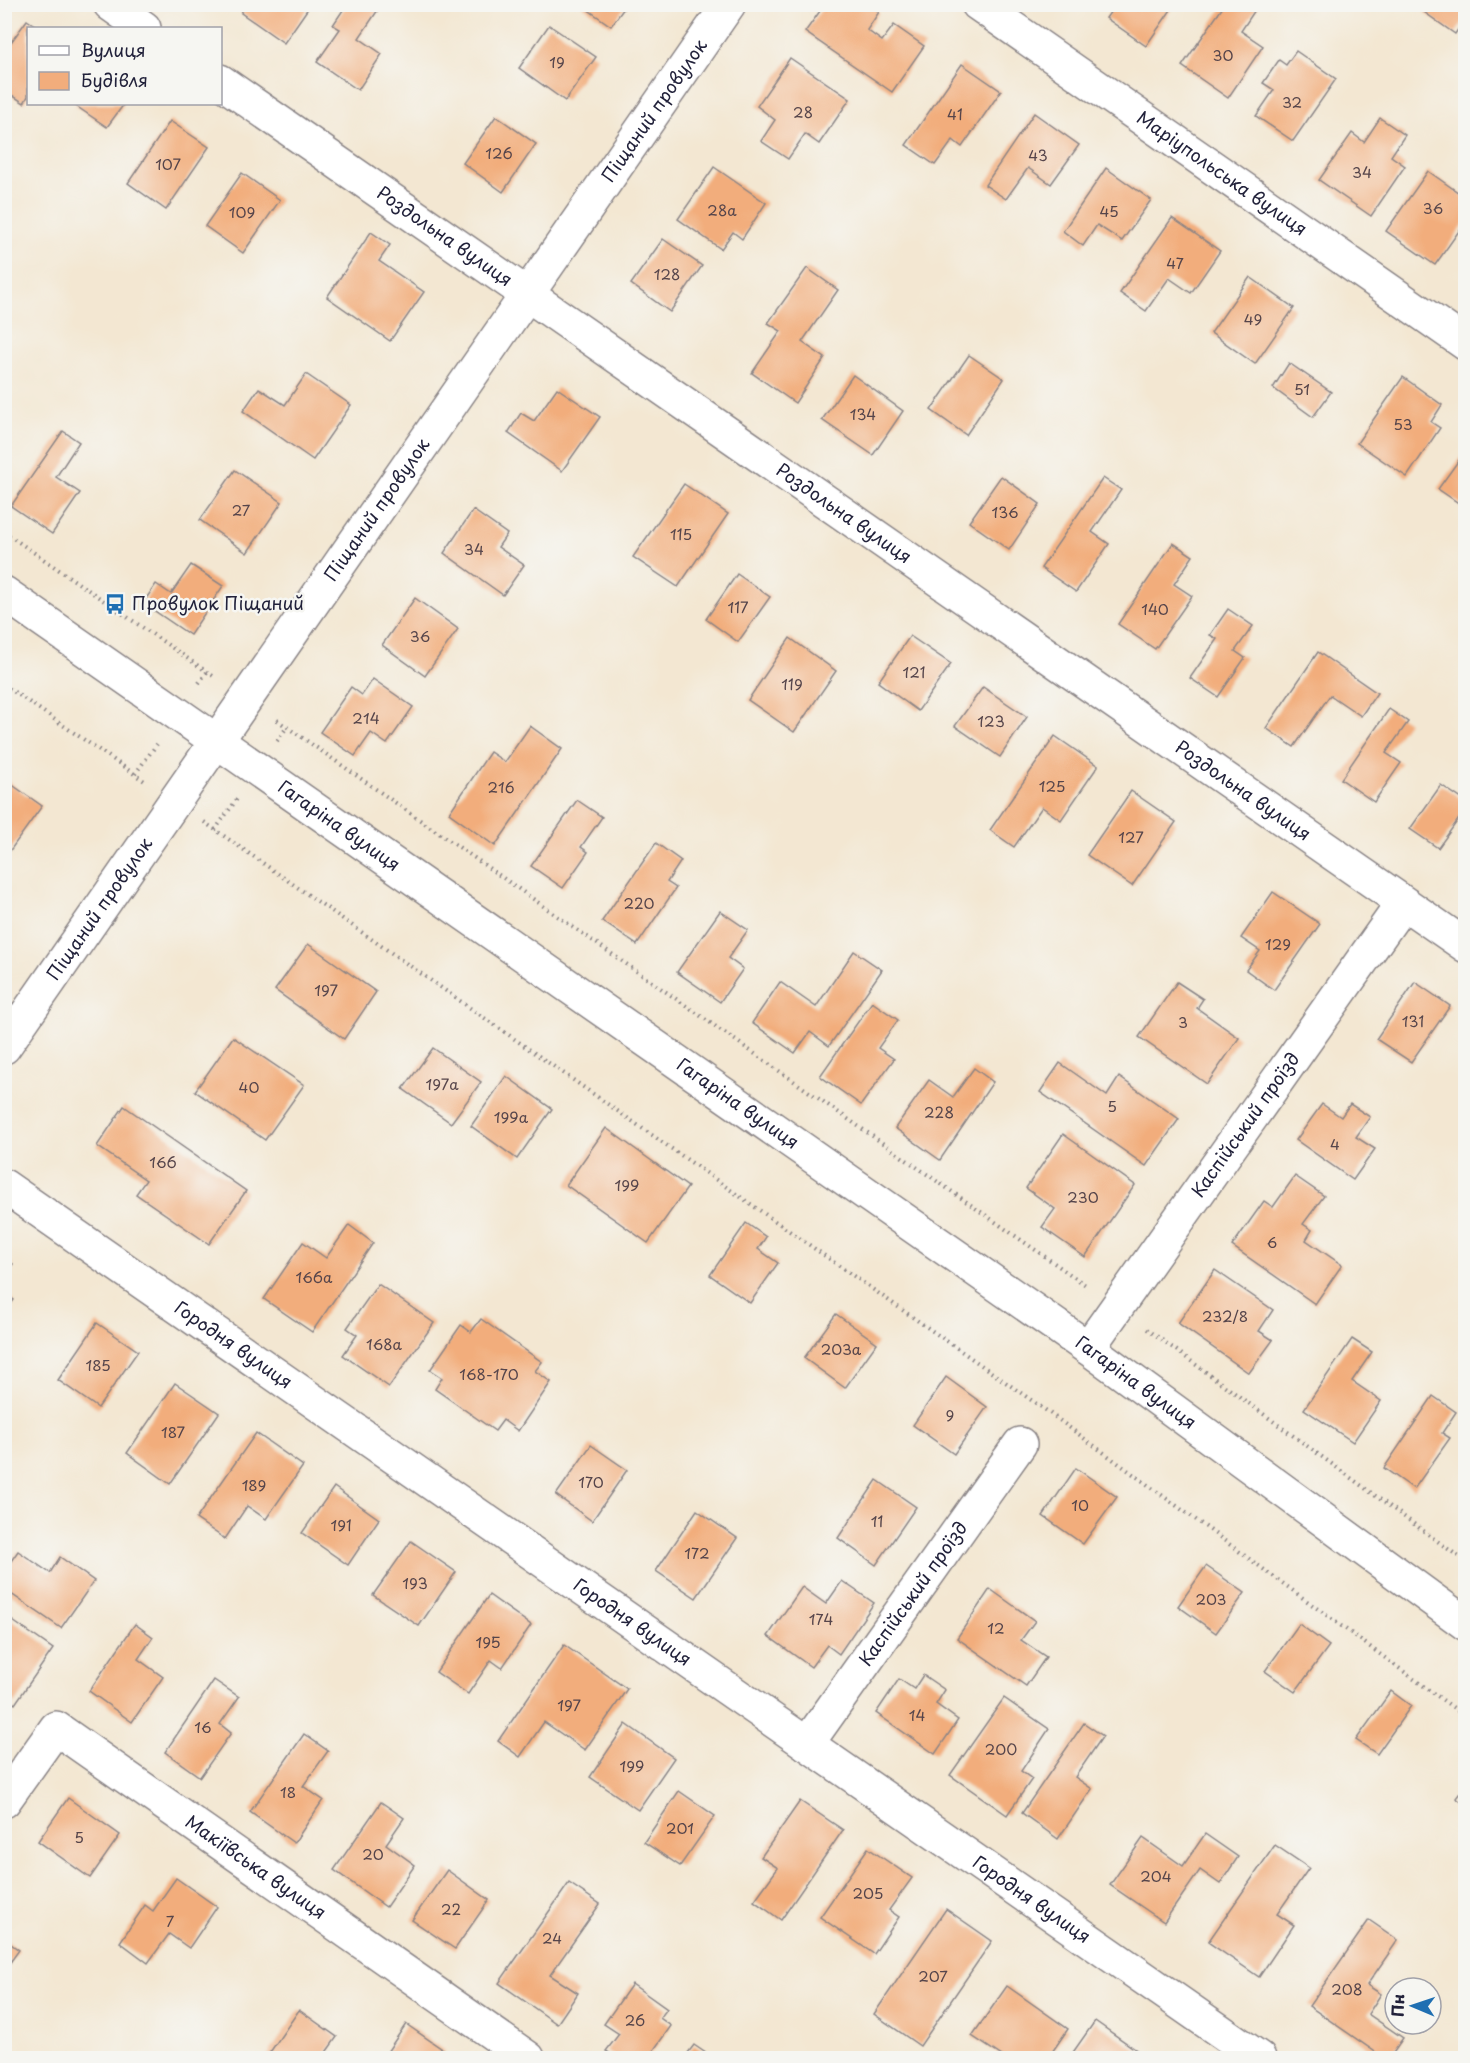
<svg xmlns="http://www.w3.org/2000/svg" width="1470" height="2063" viewBox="0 0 1470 2063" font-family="'Playpen Sans',sans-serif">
	<rect width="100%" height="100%" fill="#f6f6f2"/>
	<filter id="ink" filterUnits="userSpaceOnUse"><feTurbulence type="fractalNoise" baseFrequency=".0167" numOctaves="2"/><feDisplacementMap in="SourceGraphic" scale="12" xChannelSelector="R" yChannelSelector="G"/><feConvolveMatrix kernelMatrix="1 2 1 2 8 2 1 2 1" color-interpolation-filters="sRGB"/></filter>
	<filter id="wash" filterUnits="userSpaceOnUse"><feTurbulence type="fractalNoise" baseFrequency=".008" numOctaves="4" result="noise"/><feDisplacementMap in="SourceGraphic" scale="24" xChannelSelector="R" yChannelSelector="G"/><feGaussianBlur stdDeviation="1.35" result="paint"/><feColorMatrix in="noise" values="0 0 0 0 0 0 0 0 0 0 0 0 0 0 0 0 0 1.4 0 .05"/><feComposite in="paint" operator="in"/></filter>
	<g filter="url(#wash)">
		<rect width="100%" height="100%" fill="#f3e7d2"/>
		<g id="blocks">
			<!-- building -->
			<g fill="#f2ad7c">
				<path d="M246,4H311L284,43L241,13Z"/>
				<path d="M347,4H382L359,38L382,54L358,90L317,62L340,29L333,25Z"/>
				<path d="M580,4H627L611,26Z"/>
				<path d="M825,4H869L879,12L867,30L882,41L894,25L924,46L892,92L805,32Z"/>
				<path d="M1116,4H1175L1146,46L1106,18Z"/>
				<path d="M1225,4H1259L1241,31L1263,46L1228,98L1182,66Z"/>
				<path d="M1429,4H1466V18L1455,34L1424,12Z"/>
				<path d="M27,20L39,28H28V96L24,103L4,90V52Z"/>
				<path d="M549,25L596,57L565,101L519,68Z"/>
				<path d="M1296,51L1336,79L1293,141L1256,116L1274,90L1263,83L1279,60L1286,65Z"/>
				<path d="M790,58L850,99L819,144L805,134L788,159L761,141L775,120L757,106Z"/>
				<path d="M962,64L1001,91L962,147L953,140L935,165L906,145Z"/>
				<path d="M77,104H124L107,127L76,106Z"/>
				<path d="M1034,113L1079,145L1051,184L1028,168L1006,199L985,185Z"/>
				<path d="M496,116L536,144L503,192L463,163Z"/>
				<path d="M1380,118L1405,135L1391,156L1405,166L1371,216L1319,180L1352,133L1364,142Z"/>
				<path d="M170,121L209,147L166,210L128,183Z"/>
				<path d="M714,167L766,203L742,239L733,232L721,249L678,219Z"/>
				<path d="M1106,168L1151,200L1122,241L1097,225L1083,246L1063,231Z"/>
				<path d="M1428,171L1466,198V221L1435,265L1386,231Z"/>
				<path d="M242,173L280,200L243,253L205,226Z"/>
				<path d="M1172,218L1220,251L1191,293L1169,278L1146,311L1120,293Z"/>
				<path d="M371,232L390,245L379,261L424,292L390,341L327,297Z"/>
				<path d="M663,239L702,266L670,312L631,284Z"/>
				<path d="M807,268L838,290L802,342L825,358L795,403L752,373L781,331L768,323Z"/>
				<path d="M1250,277L1294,308L1255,364L1211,333Z"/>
				<path d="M969,355L1004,379L966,435L931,410Z"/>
				<path d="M1289,363L1331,392L1313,417L1273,388Z"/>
				<path d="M306,374L351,405L313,460L243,411L259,388L285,405Z"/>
				<path d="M853,375L903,411L873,455L822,420Z"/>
				<path d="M1403,377L1442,405L1431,422L1440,428L1407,477L1357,443Z"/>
				<path d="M557,388L600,417L562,471L508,433L521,413L534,421Z"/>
				<path d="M63,431L79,442L56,477L80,493L52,534L11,506Z"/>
				<path d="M1466,450V508L1438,489Z"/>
				<path d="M235,470L282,502L247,553L200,520Z"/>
				<path d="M1001,476L1040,504L1009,550L969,522Z"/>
				<path d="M1103,478L1121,490L1092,532L1109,544L1076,592L1041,568Z"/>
				<path d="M684,484L728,514L678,587L633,557Z"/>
				<path d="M473,510L507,534L498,547L524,565L503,595L444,553Z"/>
				<path d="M1173,543L1193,556L1174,584L1192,596L1155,649L1118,624Z"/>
				<path d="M191,565L223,586L190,635L143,603L156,584L171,594Z"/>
				<path d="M737,574L770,597L738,642L706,619Z"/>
				<path d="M415,598L458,629L425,676L382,645Z"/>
				<path d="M1228,609L1253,626L1235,651L1245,658L1218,697L1190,678L1217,639L1210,635Z"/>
				<path d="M910,636L951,664L918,711L878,682Z"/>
				<path d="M790,638L836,671L794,732L748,700Z"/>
				<path d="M1318,652L1377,693L1361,716L1330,695L1294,747L1266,728Z"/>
				<path d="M373,679L413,707L387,744L371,733L355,756L320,732L351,687L362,695Z"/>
				<path d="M983,687L1027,717L1000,757L955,726Z"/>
				<path d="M1389,709L1408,722L1386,753L1401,763L1374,802L1341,779Z"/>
				<path d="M530,726L562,749L495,846L449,813L490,752L505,762Z"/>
				<path d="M1055,736L1098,766L1061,820L1042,807L1014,847L990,830Z"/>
				<path d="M4,779L42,806L4,859Z"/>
				<path d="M1441,785L1466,802V809L1438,848L1410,829Z"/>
				<path d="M1131,791L1176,822L1132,886L1087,855Z"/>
				<path d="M577,800L602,817L581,847L588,852L563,888L531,866Z"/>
				<path d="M656,843L681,861L667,882L676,888L637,945L602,921Z"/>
				<path d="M1273,892L1320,924L1274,990L1246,970L1260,951L1241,938Z"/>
				<path d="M720,911L748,930L728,958L743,969L720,1002L677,972Z"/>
				<path d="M308,944L376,992L344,1039L275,990Z"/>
				<path d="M854,951L882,970L829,1046L810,1032L795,1053L752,1023L780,982L816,1007Z"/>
				<path d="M1177,982L1203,999L1197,1008L1239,1038L1207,1084L1139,1037Z"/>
				<path d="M1415,982L1450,1006L1411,1062L1376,1039Z"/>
				<path d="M872,1002L898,1020L878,1048L894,1059L861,1105L820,1076Z"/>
				<path d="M233,1037L304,1085L265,1140L195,1091Z"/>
				<path d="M433,1048L481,1082L451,1123L403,1089Z"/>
				<path d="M1060,1063L1107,1096L1119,1077L1179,1119L1146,1166L1040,1092Z"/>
				<path d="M974,1068L993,1082L940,1160L895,1128L929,1080L953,1097Z"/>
				<path d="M506,1076L552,1109L517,1159L471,1126Z"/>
				<path d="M1322,1104L1341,1117L1350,1104L1370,1117L1356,1137L1375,1149L1353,1180L1296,1140Z"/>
				<path d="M124,1106L246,1191L209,1244L136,1194L146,1180L97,1146Z"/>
				<path d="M606,1128L688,1187L648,1243L566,1185Z"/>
				<path d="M1063,1134L1135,1185L1085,1257L1042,1227L1055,1209L1026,1188Z"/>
				<path d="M1295,1176L1324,1196L1303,1224L1312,1230L1306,1240L1342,1265L1315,1304L1232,1246L1264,1201L1273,1207Z"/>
				<path d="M746,1223L766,1237L758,1249L778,1263L750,1303L710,1275Z"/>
				<path d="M349,1225L373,1243L312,1332L264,1299L303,1242L326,1258Z"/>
				<path d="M4,1258L13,1264L4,1276Z"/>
				<path d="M1215,1270L1273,1310L1259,1331L1273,1340L1249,1373L1178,1323Z"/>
				<path d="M378,1284L434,1323L389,1387L343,1355L357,1335L347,1328Z"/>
				<path d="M4,1293L14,1300L4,1313Z"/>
				<path d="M836,1314L877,1343L845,1388L804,1358Z"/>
				<path d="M481,1319L542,1362L535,1371L551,1382L518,1431L503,1420L495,1431L435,1389L442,1378L430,1370L461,1325L471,1332Z"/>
				<path d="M97,1323L138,1351L98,1408L58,1380Z"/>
				<path d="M1352,1339L1372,1352L1352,1381L1381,1401L1353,1442L1304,1409Z"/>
				<path d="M946,1377L987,1407L954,1454L913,1425Z"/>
				<path d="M175,1383L219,1413L170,1484L127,1453Z"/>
				<path d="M1433,1396L1456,1412L1442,1433L1450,1438L1414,1489L1384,1468Z"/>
				<path d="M256,1433L303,1466L266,1519L247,1506L225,1539L196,1519Z"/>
				<path d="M591,1445L627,1470L592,1521L556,1495Z"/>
				<path d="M1076,1468L1117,1497L1083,1544L1043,1516Z"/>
				<path d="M877,1480L916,1507L876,1565L838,1538Z"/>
				<path d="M334,1487L379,1519L348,1565L302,1533Z"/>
				<path d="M697,1510L737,1538L696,1598L656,1571Z"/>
				<path d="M411,1541L456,1572L419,1626L373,1595Z"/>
				<path d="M18,1551L50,1573L60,1557L94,1581L61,1628L4,1589V1571Z"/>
				<path d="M1206,1566L1245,1593L1216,1633L1178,1606Z"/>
				<path d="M842,1581L874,1603L839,1654L827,1645L811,1667L768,1636L802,1587L826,1604Z"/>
				<path d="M990,1589L1035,1621L1021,1640L1046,1657L1026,1686L957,1638Z"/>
				<path d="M489,1595L531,1625L502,1668L491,1660L468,1694L436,1672Z"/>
				<path d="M10,1619L53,1649L15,1704L4,1697V1627Z"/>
				<path d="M135,1624L153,1637L138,1659L163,1677L132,1722L89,1691Z"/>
				<path d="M1299,1624L1329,1646L1295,1692L1265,1671Z"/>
				<path d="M564,1645L627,1689L585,1750L544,1722L520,1757L498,1741Z"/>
				<path d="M923,1675L945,1690L936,1704L958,1720L935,1754L876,1713L899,1679L914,1689Z"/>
				<path d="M214,1680L239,1697L220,1724L231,1733L200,1777L165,1752Z"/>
				<path d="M1391,1691L1411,1706L1377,1754L1356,1740Z"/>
				<path d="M1004,1698L1049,1729L1021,1771L1032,1779L1007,1815L950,1775Z"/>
				<path d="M1084,1723L1103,1736L1075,1777L1092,1789L1058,1839L1022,1813Z"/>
				<path d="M626,1724L674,1758L638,1810L590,1777Z"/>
				<path d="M304,1734L328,1751L303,1786L323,1800L294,1843L250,1812Z"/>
				<path d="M1466,1785V1805L1456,1798Z"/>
				<path d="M679,1791L715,1816L680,1866L644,1842Z"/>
				<path d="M68,1798L120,1835L90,1878L38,1841Z"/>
				<path d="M800,1801L843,1830L781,1920L754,1901L778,1868L761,1857Z"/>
				<path d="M381,1802L404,1818L386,1844L415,1865L386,1907L334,1870Z"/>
				<path d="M1205,1834L1238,1857L1220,1884L1200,1870L1164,1922L1110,1885L1143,1838L1183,1866Z"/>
				<path d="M1275,1845L1309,1868L1277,1914L1294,1925L1259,1977L1208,1942Z"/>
				<path d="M868,1848L912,1878L889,1910L899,1917L874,1954L820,1917Z"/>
				<path d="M447,1870L489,1900L455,1949L412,1920Z"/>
				<path d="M176,1878L217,1907L189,1948L169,1934L148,1963L120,1942L145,1905L153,1911Z"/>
				<path d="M569,1883L600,1904L550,1975L578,1993L557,2024L499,1983Z"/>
				<path d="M946,1909L992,1941L920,2046L874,2014Z"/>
				<path d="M1369,1920L1398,1940L1367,1985L1381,1994L1368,2014L1403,2038L1389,2058H1384L1309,2006Z"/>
				<path d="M4,1939L19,1950L4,1971Z"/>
				<path d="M632,1984L667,2009L660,2018L671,2026L648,2058H617L606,2051L619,2034L604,2024Z"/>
				<path d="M1007,1986L1068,2029L1048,2058H1005L972,2036Z"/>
				<path d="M299,2010L337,2037L322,2058H266Z"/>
				<path d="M1095,2021L1142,2054L1139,2058H1069Z"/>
				<path d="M406,2024L445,2051L440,2058H383Z"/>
				<path d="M694,2045L713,2058H684Z"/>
			</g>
		</g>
	</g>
	<g filter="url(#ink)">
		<use href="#blocks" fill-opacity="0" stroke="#8a8486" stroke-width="1.5"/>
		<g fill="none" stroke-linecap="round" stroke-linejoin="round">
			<!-- street casing -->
			<g stroke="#8a8486" stroke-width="36">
				<g id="street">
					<path d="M110,4L144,28"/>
					<path id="s1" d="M978,4L1466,344"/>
					<path id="s2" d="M220,81L1466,946"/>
					<path id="s3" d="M4,1047L729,4"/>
					<path id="s4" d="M4,1186L1259,2058"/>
					<path id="s5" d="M1088,1348L1403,903"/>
					<path id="s6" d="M807,1744L1020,1444"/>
					<path id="s7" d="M4,1801L56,1728L528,2058"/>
				</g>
			</g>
			<!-- secondary casing -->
			<g stroke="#8a8486" stroke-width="36">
				<g id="secondary">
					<path id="s8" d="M4,593L1088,1348L1466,1624"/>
				</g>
			</g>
			<!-- path -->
			<g stroke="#8a8486" stroke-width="4" stroke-dasharray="1.5 4.5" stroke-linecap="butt">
				<path d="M4,532L216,678"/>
				<path d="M199,683L207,672"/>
				<path d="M4,685L146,782"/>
				<path d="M277,720L1087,1286"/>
				<path d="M277,741L287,727"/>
				<path d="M135,774L157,744"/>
				<path d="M204,822L1044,1409L1466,1717"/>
				<path d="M215,830L237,799"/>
				<path d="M1147,1329L1466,1562"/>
			</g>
			<!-- street -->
			<use href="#street" stroke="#fff" stroke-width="33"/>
			<!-- secondary -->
			<use href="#secondary" stroke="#fff" stroke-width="33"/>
		</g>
	</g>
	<!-- icons -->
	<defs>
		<g id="bus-bare" transform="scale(1.62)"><path d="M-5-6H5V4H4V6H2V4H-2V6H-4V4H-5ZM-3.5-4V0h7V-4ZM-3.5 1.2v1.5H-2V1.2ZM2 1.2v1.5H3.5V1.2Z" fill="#1f6fb2" stroke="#f6f6f2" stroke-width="2.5" paint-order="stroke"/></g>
	</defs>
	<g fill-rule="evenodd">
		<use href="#bus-bare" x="115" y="604"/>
	</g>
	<g text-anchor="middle" stroke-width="5" stroke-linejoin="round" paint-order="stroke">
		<!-- number labels -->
		<g font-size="15" fill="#56454b">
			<text x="1223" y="61">30</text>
			<text x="557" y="68">19</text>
			<text x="1292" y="108">32</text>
			<text x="803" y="118">28</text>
			<text x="955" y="120">41</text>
			<text x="499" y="159">126</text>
			<text x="1038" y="161">43</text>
			<text x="168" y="170">107</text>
			<text x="1362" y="178">34</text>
			<text x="1433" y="214">36</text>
			<text x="722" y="216">28а</text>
			<text x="1109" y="217">45</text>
			<text x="242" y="218">109</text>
			<text x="1175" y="269">47</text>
			<text x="667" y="280">128</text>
			<text x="1253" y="325">49</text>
			<text x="1302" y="395">51</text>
			<text x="863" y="420">134</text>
			<text x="1403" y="430">53</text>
			<text x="241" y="516">27</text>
			<text x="1005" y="518">136</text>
			<text x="681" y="540">115</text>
			<text x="474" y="555">34</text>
			<text x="738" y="613">117</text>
			<text x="1155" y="615">140</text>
			<text x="420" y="642">36</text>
			<text x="914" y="678">121</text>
			<text x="792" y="690">119</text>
			<text x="366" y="724">214</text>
			<text x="991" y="727">123</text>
			<text x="1052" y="792">125</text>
			<text x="501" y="793">216</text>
			<text x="1131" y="843">127</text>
			<text x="639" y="909">220</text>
			<text x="1278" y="950">129</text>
			<text x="326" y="996">197</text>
			<text x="1413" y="1027">131</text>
			<text x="1183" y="1028">3</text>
			<text x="442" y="1090">197а</text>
			<text x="249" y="1093">40</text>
			<text x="1112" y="1112">5</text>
			<text x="939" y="1118">228</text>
			<text x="511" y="1123">199а</text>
			<text x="1335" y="1150">4</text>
			<text x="163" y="1168">166</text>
			<text x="627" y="1191">199</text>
			<text x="1083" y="1203">230</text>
			<text x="1272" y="1248">6</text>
			<text x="314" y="1283">166а</text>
			<text x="1225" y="1322">232/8</text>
			<text x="384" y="1350">168а</text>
			<text x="841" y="1355">203а</text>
			<text x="98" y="1371">185</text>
			<text x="489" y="1380">168-170</text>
			<text x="950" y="1421">9</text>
			<text x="173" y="1438">187</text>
			<text x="591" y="1488">170</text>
			<text x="254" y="1491">189</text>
			<text x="1080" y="1511">10</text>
			<text x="877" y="1527">11</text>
			<text x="341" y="1531">191</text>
			<text x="697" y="1559">172</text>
			<text x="415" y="1589">193</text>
			<text x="1211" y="1605">203</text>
			<text x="821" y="1625">174</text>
			<text x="996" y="1634">12</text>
			<text x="488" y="1648">195</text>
			<text x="569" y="1711">197</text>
			<text x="917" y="1721">14</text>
			<text x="203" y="1733">16</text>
			<text x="1001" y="1755">200</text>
			<text x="632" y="1772">199</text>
			<text x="288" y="1798">18</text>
			<text x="680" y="1834">201</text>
			<text x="79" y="1843">5</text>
			<text x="373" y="1860">20</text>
			<text x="1156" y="1882">204</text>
			<text x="868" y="1899">205</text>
			<text x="451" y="1915">22</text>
			<text x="170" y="1927">7</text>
			<text x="552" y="1944">24</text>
			<text x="933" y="1982">207</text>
			<text x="1347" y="1995">208</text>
			<text x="635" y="2026">26</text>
		</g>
		<!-- street labels -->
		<g font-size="18" fill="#22223b" stroke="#f6f6f2">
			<text dy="6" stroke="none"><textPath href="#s3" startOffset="1140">Піщаний провулок</textPath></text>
			<text dy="6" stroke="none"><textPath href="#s1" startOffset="297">Маріупольська вулиця</textPath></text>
			<text dy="6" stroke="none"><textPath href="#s2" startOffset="273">Роздольна вулиця</textPath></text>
			<text dy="6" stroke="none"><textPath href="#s3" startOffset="654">Піщаний провулок</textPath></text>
			<text dy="6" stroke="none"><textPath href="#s2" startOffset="759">Роздольна вулиця</textPath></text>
			<text dy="6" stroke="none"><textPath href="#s2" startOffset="1245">Роздольна вулиця</textPath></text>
			<text dy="6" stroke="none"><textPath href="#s8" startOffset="408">Гагаріна вулиця</textPath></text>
			<text dy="6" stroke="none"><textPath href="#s3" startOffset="168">Піщаний провулок</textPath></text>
			<text dy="6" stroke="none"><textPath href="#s8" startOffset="894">Гагаріна вулиця</textPath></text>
			<text dy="6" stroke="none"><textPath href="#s5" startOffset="273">Каспійський проїзд</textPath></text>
			<text dy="6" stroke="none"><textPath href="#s4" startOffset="279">Городня вулиця</textPath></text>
			<text dy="6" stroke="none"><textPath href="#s8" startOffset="1380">Гагаріна вулиця</textPath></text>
			<text dy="6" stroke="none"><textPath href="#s6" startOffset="184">Каспійський проїзд</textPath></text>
			<text dy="6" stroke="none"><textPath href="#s4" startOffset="765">Городня вулиця</textPath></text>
			<text dy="6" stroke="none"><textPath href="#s7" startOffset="333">Макіївська вулиця</textPath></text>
			<text dy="6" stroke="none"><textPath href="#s4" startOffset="1251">Городня вулиця</textPath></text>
		</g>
		<!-- poi labels -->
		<g font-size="18" fill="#22223b" stroke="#f6f6f2" text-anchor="start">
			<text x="132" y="610">Провулок Піщаний</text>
		</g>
	</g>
	<!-- margin -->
	<rect width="1470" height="2063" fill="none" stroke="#f6f6f2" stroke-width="24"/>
	<!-- legend -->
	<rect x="27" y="27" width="195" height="78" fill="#f6f6f2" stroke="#a1a1a9" stroke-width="1.5"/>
	<rect x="39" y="46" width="30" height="9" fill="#ffffff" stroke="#a1a1a9" stroke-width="1.5"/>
	<text x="81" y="57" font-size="18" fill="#22223b">Вулиця</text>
	<rect x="39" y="72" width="30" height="18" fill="#f2ad7c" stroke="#a1a1a9" stroke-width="1.5"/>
	<text x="81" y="87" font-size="18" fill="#22223b">Будівля</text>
	<!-- north arrow -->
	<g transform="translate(1413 2006) rotate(272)"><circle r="28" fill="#f6f6f2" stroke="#a1a1a9" stroke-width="1.5"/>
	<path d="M0-4.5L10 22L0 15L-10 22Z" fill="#1f6fb2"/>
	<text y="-9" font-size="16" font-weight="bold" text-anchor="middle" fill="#22223b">Пн</text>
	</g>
</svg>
